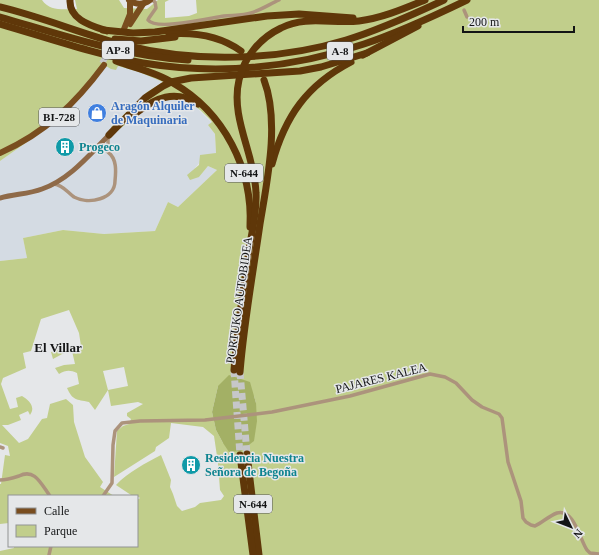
<svg xmlns="http://www.w3.org/2000/svg" width="599" height="555" viewBox="0 0 599 555" font-family="Georgia,serif">
	<rect width="100%" height="100%" fill="#e5e7e9"/>
	<!-- built -->
	<path fill="#d4dbe3" d="M106,66H118L139,72L163,81L147,92L111,126L137,116L152,104L162,101L177,99L186,102L195,106L212,123L208,125L215,134L216,153L200,162L195,168L199,177L208,166L217,170L178,207L168,202L155,231L104,234L63,230L23,238L27,258L0,261V161L27,142Z"/>
	<!-- green -->
	<path fill="#c1ce8b" fill-rule="evenodd" d="M0,0H42C50,12 65,9 77,9L75,0H119L124,8L147,9L158,0H169L165,2V18L189,16L197,13L196,0H599V555H0V551L14,548V546H137V500L140,498L137,496L131,495L116,485C128,472 146,463 161,455L171,480L170,487L173,494L177,506L182,511L195,507L200,503L221,500L224,496L220,490L218,463L214,436L203,427L171,423L169,438L156,447L155,451L114,477L117,431L123,426L129,424L131,419L127,416V413L143,404L138,402L111,406L108,390L95,410L89,402C76,399 73,401 67,388L79,384L77,373C70,370 66,370 59,374L55,368L64,365L75,364L72,351L64,353L53,359L51,352L66,347L74,349L81,346L79,333L69,310L41,319L31,351L23,353L26,368L3,378L1,384L10,409L18,407L16,398L22,396C29,400 36,407 30,415L28,411L19,415L21,420L8,425H2L19,443L28,439L42,419L47,418L50,404L66,399L73,405L74,422L85,457L103,482L100,487L114,496H9V523L0,524V484H1L5,455L10,456L8,446L0,443V261L27,258L23,238L63,230L104,234L155,231L168,202L178,207L217,170L208,166L199,177L190,180L187,175L199,165L200,155L216,153L215,134L208,125L212,122C207,117 202,111 196,107C167,85 138,115 116,132L111,127L147,92L163,82L139,72L118,66L116,70L111,69L106,66L96,79L27,142L0,161ZM124,367L128,386L108,390L103,371ZM218,386L254,396L256,403L223,443L216,430L212,412Z"/>
	<!-- forest -->
	<path fill="#a3b065" d="M229,375L250,382L256,403L257,421L254,441L241,451L229,452L223,443L216,430L212,412L218,386Z"/>
	<g fill="none" stroke-linecap="round" stroke-linejoin="round">
		<!-- primary-tunnel -->
		<path stroke="#c6c7c9" stroke-width="6" stroke-dasharray="6 3" stroke-linecap="butt" d="M102,63L109,52"/>
		<!-- highway-tunnel -->
		<g stroke="#c6c7c9" stroke-width="7" stroke-dasharray="7 3.5" stroke-linecap="butt">
			<path d="M234,370L240,455"/>
			<path d="M240,372L247,454"/>
		</g>
		<!-- street -->
		<g stroke="#ac937c" stroke-width="3.5">
			<path d="M152,0L155,2L156,8L149,18L148,20C156,31 210,18 224,16C232,15 243,16 251,13C261,10 270,4 279,0"/>
			<path d="M464,10L467,17"/>
			<path d="M108,151V137"/>
			<path d="M54,184C63,185 67,192 74,197C89,205 115,199 115,181C116,171 117,159 108,152C105,149 101,149 98,146"/>
			<path d="M0,447L3,448"/>
			<path d="M0,480C7,480 13,478 19,476C35,468 41,484 50,496"/>
			<path d="M103,496L112,483L113,445L115,431L122,423L140,421L205,420L272,412L350,396L430,374L445,377L456,383L472,400L482,407L499,414L502,418L508,462L521,501L523,518L526,522L531,525L535,526C543,522 549,516 557,513C574,508 580,540 587,550L590,553L599,554"/>
			<path d="M49,555L51,546"/>
		</g>
		<!-- secondary -->
		<path stroke="#8f6a48" stroke-width="5" d="M0,198C14,194 29,194 42,189C70,179 89,155 109,135"/>
		<!-- primary -->
		<g stroke="#794d1f" stroke-width="6">
			<path d="M129,0C136,5 143,5 150,0"/>
			<path d="M130,24L143,4"/>
			<path d="M124,29L130,14V1"/>
			<path d="M0,153C45,133 75,104 104,65"/>
		</g>
		<!-- highway -->
		<g stroke="#5f3709" stroke-width="7">
			<path d="M70,0C69,20 92,26 107,31"/>
			<path d="M0,7C42,17 82,34 124,45C194,63 277,61 346,40C379,30 412,15 444,0"/>
			<path d="M0,17C62,35 123,56 188,60"/>
			<path d="M0,24C48,38 94,54 143,63C217,75 293,68 364,44C400,32 434,16 467,0"/>
			<path d="M103,30L133,33L155,32L267,16L299,14L353,18"/>
			<path d="M169,34C195,32 220,36 241,51"/>
			<path d="M115,39L141,41L175,37"/>
			<path d="M363,55L418,26"/>
			<path d="M116,61C135,68 156,72 173,83C224,112 253,169 250,227"/>
			<path d="M136,113C155,98 175,89 198,104"/>
			<path d="M109,135L145,98L163,86L171,82L191,78L300,71L321,67L367,53"/>
			<path d="M272,164C285,116 307,85 351,62"/>
			<path d="M234,370C237,330 243,290 249,250C252,230 257,213 256,193C255,155 230,118 239,80C244,57 260,38 281,28C306,15 332,24 359,21C382,18 403,9 425,0"/>
			<path d="M240,372C244,322 253,273 260,224C267,181 280,122 264,80"/>
			<path d="M247,454L259,555"/>
			<path d="M240,455L253,555"/>
		</g>
	</g>
	<!-- icons -->
	<defs>
		<g id="shop-disc" transform="scale(1)"><circle r="9.5" fill="#3f7fe0" stroke="#e5e7e9"/><path d="M-5-2.5h2.3a2.7 3.5 0 0 1 5.4 0H5L5.5 6h-11ZM-1.5-2.5h3a1.5 2.3 0 0 0-3 0Z" fill="#fff"/></g>
		<g id="building-disc" transform="scale(1)"><circle r="9.5" fill="#0f9aa8" stroke="#e5e7e9"/><path d="M-4-6H4V6H1V3H-1V6H-4ZM-2.5-4.3h1.7v1.8h-1.7ZM.8-4.3h1.7v1.8H.8ZM-2.5-1h1.7V.8h-1.7ZM.8-1h1.7V.8H.8Z" fill="#fff"/></g>
	</defs>
	<g fill-rule="evenodd">
		<use href="#shop-disc" x="97" y="113"/>
		<use href="#building-disc" x="65" y="147"/>
		<use href="#building-disc" x="191" y="465"/>
	</g>
	<g text-anchor="middle" stroke-width="3" stroke-linejoin="round" paint-order="stroke">
		<!-- shield labels -->
		<g fill="#e5e7e9" stroke="#525355" stroke-width="1">
			<rect x="102" y="41" width="32" height="18" rx="3"/>
			<rect x="327" y="42" width="26" height="18" rx="3"/>
			<rect x="39" y="108" width="40" height="18" rx="3"/>
			<rect x="225" y="164" width="38" height="18" rx="3"/>
			<rect x="234" y="495" width="38" height="18" rx="3"/>
		</g>
		<g font-size="11" font-weight="bold" fill="#131415">
			<text x="118" y="54">AP-8</text>
			<text x="340" y="55">A-8</text>
			<text x="59" y="121">BI-728</text>
			<text x="244" y="177">N-644</text>
			<text x="253" y="508">N-644</text>
		</g>
		<!-- shop labels -->
		<g font-size="12" font-weight="bold" fill="#366cbe" stroke="#e5e7e9" text-anchor="start">
			<text x="111" y="110">Aragón Alquiler<tspan x="111" dy="14">de Maquinaria</tspan></text>
		</g>
		<!-- culture labels -->
		<g font-size="12" font-weight="bold" fill="#0d838f" stroke="#e5e7e9" text-anchor="start">
			<text x="79" y="151">Progeco</text>
			<text x="205" y="462">Residencia Nuestra<tspan x="205" dy="14">Señora de Begoña</tspan></text>
		</g>
		<!-- street labels -->
		<g font-size="12" fill="#131415" stroke="#e5e7e9">
			<text transform="translate(239 300) rotate(-82)" y="4">PORTUKO AUTOBIDEA</text>
			<text transform="translate(381 378) rotate(-14)" y="4">PAJARES KALEA</text>
		</g>
		<!-- neighbourhood labels -->
		<g font-size="13" font-weight="bold" fill="#131415" stroke="#e5e7e9">
			<text x="58" y="352">El Villar</text>
		</g>
	</g>
	<!-- legend -->
	<rect x="8" y="495" width="130" height="52" fill="#e5e7e9" stroke="#919394"/>
	<rect x="16" y="508" width="20" height="6" fill="#794d1f" stroke="#919394"/>
	<text x="44" y="515" font-size="12" fill="#131415">Calle</text>
	<rect x="16" y="525" width="20" height="12" fill="#c1ce8b" stroke="#919394"/>
	<text x="44" y="535" font-size="12" fill="#131415">Parque</text>
	<!-- north arrow -->
	<g transform="translate(571 527) rotate(133)" stroke="#e5e7e9" stroke-width="3" paint-order="stroke">
	<path d="M0-3L7 15L0 10L-7 15Z" fill="#131415"/>
	<text y="-6" font-size="11" font-weight="bold" text-anchor="middle" fill="#131415">N</text>
	</g>
	<!-- scale -->
	<path d="M463 26v6h111v-6" fill="none" stroke="#131415" stroke-width="2"/>
	<text x="469" y="26" font-size="12" fill="#131415" stroke="#e5e7e9" stroke-width="3" paint-order="stroke">200 m</text>
</svg>
